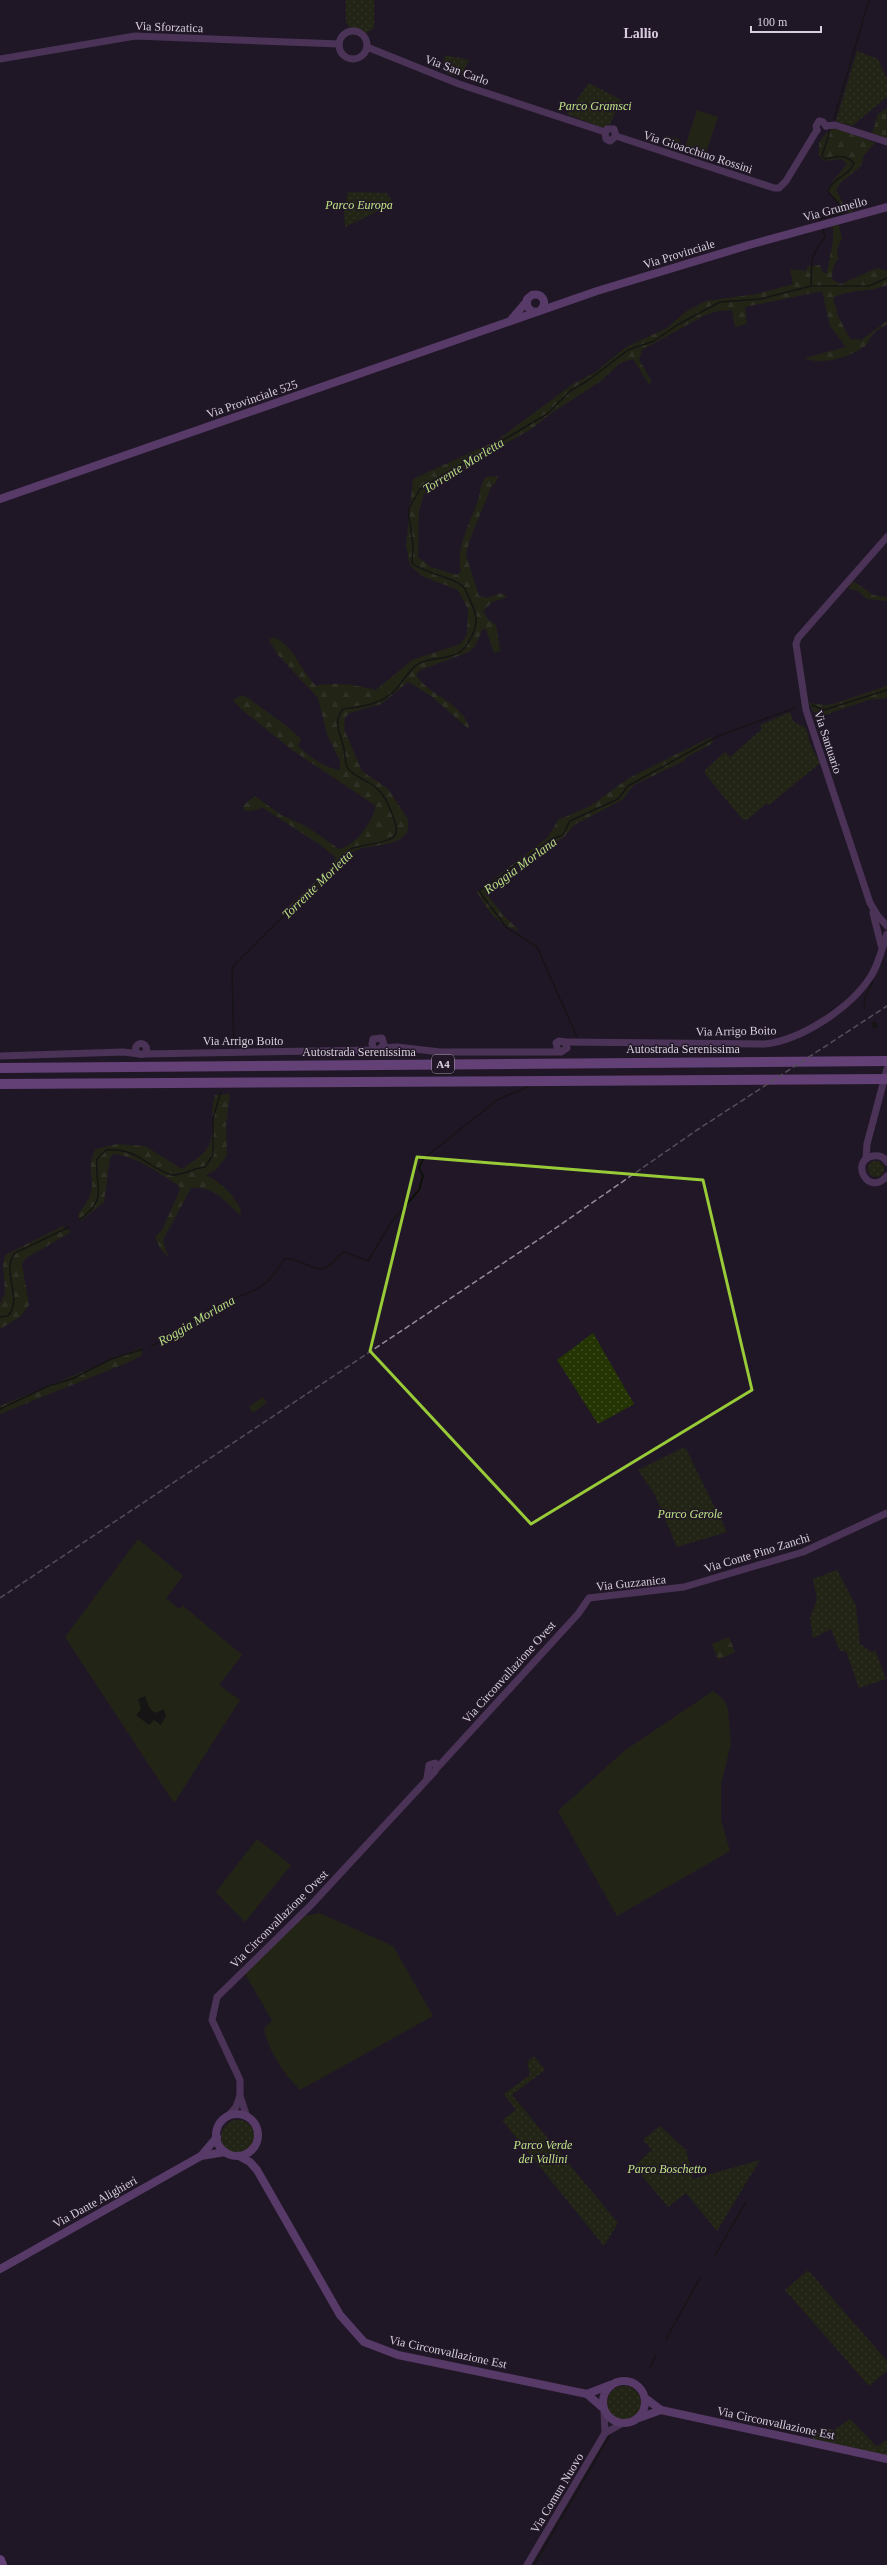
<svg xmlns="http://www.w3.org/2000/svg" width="887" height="2565" viewBox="0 0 887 2565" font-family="'Times New Roman',serif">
	<defs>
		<pattern id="grass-dots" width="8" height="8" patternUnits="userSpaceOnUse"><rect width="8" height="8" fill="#243403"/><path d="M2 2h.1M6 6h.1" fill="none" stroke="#435027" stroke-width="1.8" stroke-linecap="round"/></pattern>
		<pattern id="forest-firs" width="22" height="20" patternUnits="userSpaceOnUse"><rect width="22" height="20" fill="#243403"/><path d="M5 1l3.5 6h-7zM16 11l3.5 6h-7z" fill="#435027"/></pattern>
		<pattern id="cemetery-stones" width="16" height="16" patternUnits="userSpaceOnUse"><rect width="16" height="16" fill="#243403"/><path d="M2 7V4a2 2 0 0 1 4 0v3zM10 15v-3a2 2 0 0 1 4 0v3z" fill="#435027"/></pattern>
	</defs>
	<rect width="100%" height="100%" fill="#211727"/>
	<!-- grass -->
	<g fill="url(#grass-dots)">
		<path d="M346,0H374V28L365,34L351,30L346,22Z"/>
		<path d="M857,51L878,59L887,79V97L852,126L836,121Z"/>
		<path d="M445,55L469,60L461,76L451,75L443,70Z"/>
		<path d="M589,83L621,100L609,126L603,128L567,114Z"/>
		<path d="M348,192L386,193L394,203L345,227L344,212Z"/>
		<path d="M790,712L794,722L806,728L810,744L820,763L769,805L767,803L747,820H743L705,774V770L725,752L730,757L762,729L760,725Z"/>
		<circle cx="876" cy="1169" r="8"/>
		<path d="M593,1333L634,1404L598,1424L557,1360Z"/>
		<path d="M685,1447L727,1532L677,1547L655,1495L638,1470Z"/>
		<path d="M837,1570L856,1606L860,1644L872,1652L875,1650L886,1679L859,1688L846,1651H840L831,1629L813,1638L810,1618L817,1600L813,1579Z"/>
		<path d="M534,2056L545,2070L512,2095L618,2223L604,2246L502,2120L516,2110L504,2094L530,2075L527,2062Z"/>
		<circle cx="238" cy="2137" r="17"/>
		<path d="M660,2126L686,2150L693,2179L760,2160L717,2231L686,2193L668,2207L634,2166L652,2150L643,2140Z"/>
		<path d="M808,2270L887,2361V2371L869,2386L785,2290Z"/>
		<circle cx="624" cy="2403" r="17"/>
		<path d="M850,2419L877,2447L887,2439V2456L810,2440L822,2427L834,2430Z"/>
	</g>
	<!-- forest -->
	<g fill="url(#forest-firs)">
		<path d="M834,127L875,143L864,155L861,166L840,183L836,190L843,203L854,209L851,213L848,212L828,191L831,183L847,164L841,159L824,161L819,155V143L826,133Z"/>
		<path d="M838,224L842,238L837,249L838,259C834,264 830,274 833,280L841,284L877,268L887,271V285C870,292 852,289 834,297V304L836,306L837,314L850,339L861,340L887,321V324C883,327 875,331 872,335C869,339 869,342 865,346C851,357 821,366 805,358L846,347L830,326L822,291L745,307L747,324L735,327L732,310L717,311L703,316L642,350L639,360L651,380L650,386L633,359L620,363L601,381L550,414L533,428L433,485L424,494L419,511L418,557L431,567L457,575L461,571C455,546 471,523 478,500C481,491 480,484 486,477L498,476L496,483L492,485L469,542L466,555L479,596L487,598L501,593L508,597L492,602L483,611L488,619L496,625L500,651L494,653L486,629L482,630L475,646L469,652L420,670L416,675C430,697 463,702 470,730L431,696L408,682L381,704L349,713L345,718L344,729L362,771L388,789L408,819C414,851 369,841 353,852C346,856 340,866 334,872C322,887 304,906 287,916L289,906L332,866L336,858L319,844L263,808L250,811L243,810L244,805L255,796L281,815L306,826L339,849C357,844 371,824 376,806L292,750L241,709L233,700L242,695L248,698L288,727L301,739L298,746C308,755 326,769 340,770V761L327,734L318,698L278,655L269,640L274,637C297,649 299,669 316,686C334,681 358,685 376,690L412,660L460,644L467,635L468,609L458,590L422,576L410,565L406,545L413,479L496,441L573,384L594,373L626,347L667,328L685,312L706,301L756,294L793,284L790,269L806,271L808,266L820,265L823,273H827L833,240V226Z"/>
		<path d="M855,582L873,595L887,597V601L867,599L858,591L849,589L850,583Z"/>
		<path d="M887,686V698L868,700L822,716L813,711L809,703L825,705L833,704Z"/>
		<path d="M711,737L713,742L711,744L685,758L684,761L634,785L622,800L574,825L563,838L519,865L486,893L504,916L520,931C496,924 490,913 477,892L548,837L558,820L590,806L629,778Z"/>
		<path d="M230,1094L226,1125L227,1155L217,1169L206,1175C221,1182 234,1195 241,1210L240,1215C225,1201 214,1185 191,1188L163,1240L168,1257L160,1248L155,1237L162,1230L180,1190L178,1185C158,1173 137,1156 113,1154L110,1158L104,1202L81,1221L79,1220L78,1214C106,1183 81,1173 96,1149L117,1144L145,1146L182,1169C190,1163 203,1156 208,1147C217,1132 209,1112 215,1095Z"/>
		<path d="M63,1226L71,1232L26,1258L22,1264L29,1305L20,1317L0,1329V1304L5,1293L3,1265L5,1255Z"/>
		<path d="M140,1348L142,1355L129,1362L0,1414V1406Z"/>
		<path d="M729,1637L735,1652L718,1660L712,1644Z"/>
	</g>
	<!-- cemetery -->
	<path fill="url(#cemetery-stones)" d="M887,108V139L872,134L878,114Z"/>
	<!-- garden -->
	<g fill="#243403">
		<path d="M697,110L718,117L704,158L684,151Z"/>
		<path d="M665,135L680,140L677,147L663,142Z"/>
		<path d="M263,1397L267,1403L253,1413L249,1407Z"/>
		<path d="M138,1539L183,1576L166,1598L179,1609L183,1606L242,1655L219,1685L240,1700L174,1803L65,1637Z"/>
		<path d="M713,1691L724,1700L728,1709L731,1744L721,1784V1820L730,1851L617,1916L558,1811L624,1751Z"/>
		<path d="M257,1839L291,1865L245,1922L216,1892Z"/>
		<path d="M319,1913L393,1946L433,2016L300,2090C283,2072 270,2054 264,2029L272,2020L245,1974L305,1916Z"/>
	</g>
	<!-- water -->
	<path fill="#091000" d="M145,1696L149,1707L155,1713L164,1709L166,1716L161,1725L154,1720L149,1725L136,1715L141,1709L138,1699Z"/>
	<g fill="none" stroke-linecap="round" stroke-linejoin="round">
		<!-- stream -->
		<g stroke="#091000" stroke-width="1.5">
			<path d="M834,119L869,0"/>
			<path d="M820,222L819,219L845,212L828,191C834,176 850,176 854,163C845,154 836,156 825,159L822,156L830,130"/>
			<path d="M811,286C812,260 809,258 825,237L823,229"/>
			<path d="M812,705L824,710L887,690"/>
			<path d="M864,1009L865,997L873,982"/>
			<path d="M577,1037L537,947L507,928L479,891L552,839L563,835L570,821L618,799L628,786L718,736L795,708"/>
			<path d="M234,1049L232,972L234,965L351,849C362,844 384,844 392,838C399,834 396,826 394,819C389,807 386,795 374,786C366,780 352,776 347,767C345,762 345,754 344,749C341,734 332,723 343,709C365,706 382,705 398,687C403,680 409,672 415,666C426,657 444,660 456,654C467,650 477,629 476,618C476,611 468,596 465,589C459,578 422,573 412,563L413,545L408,510L420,489L547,414L570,391L587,381L628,350L654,341L677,325L720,302L760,299L811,286H869L887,278"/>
			<path d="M79,1220C110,1199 94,1186 97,1159L106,1150C137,1147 146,1167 172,1175C179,1176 195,1168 205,1167L213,1155V1118L221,1091"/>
			<path d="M0,1317L8,1316C24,1298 0,1272 15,1253L69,1227"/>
			<path d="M151,1346C176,1336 188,1323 210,1309C228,1298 253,1295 268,1281C274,1275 279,1266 285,1259C299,1257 314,1272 324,1268C333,1265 337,1256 344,1252L368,1261L390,1224L419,1190L423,1176L419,1168L423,1159L497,1100L532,1085"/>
			<path d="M0,1409L46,1387L74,1378L111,1359L143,1349"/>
			<path d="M714,2257L746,2202"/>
			<path d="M666,2339L700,2278"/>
			<path d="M650,2367L656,2355"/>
			<path d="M534,2565L610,2435"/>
		</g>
		<!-- canal -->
		<path stroke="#091000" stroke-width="5" d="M874,1024L875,1026"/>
		<!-- secondary -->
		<g stroke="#7f5595" stroke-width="7">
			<circle cx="353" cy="45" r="14"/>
			<path d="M367,47L459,84L605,132"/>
			<path d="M0,59L135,36L339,44"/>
			<path d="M826,126L835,125L887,142"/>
			<path d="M817,130L816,126L819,121L823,122L826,126"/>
			<path d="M605,132L606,139L610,141L616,136"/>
			<path d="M605,132L607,129H614L616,136"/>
			<path d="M616,136L774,188H779L786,181L817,130"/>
			<path d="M887,537L798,638L796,644L806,710L870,903L878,916L887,926"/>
			<path d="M873,913L881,945"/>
			<path d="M565,1042L765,1044C801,1040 851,1008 871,976C879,964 882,947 887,934"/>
			<circle cx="141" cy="1049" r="5.5"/>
			<path d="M382,1048L397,1047L440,1052H561L567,1048L565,1042L559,1041L556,1043L558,1051"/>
			<path d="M143,1054L378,1050L384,1045L382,1038L373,1039L372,1044L374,1049"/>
			<path d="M0,1056L123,1052L140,1054"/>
			<path d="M866,1159L867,1144L887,1069"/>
			<path d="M887,1162C884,1157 879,1155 873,1156C849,1160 868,1198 887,1176"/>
			<path d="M437,1768L578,1614L589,1598L684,1587L803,1552L887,1513"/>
			<path d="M427,1778L429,1765L435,1763"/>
			<path d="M240,2096L247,2117"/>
			<path d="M228,2116L236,2107L240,2096V2080L212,2020L217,1997L311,1905L435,1771"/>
			<path d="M604,2410L605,2433"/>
			<path d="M527,2565L605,2433L623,2423"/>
		</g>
		<!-- primary -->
		<g stroke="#9a64b8" stroke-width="8">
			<path d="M536,312L531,311L527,306V299L532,295C540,293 545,298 544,305L541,310"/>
			<path d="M511,320L527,301"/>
			<path d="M0,499L597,291L749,245L887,207"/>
			<circle cx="237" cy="2135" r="21"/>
			<path d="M201,2156L217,2137"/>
			<path d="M239,2156L250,2162L257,2170L340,2315L364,2342L398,2355L587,2394L610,2385"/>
			<path d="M0,2269L201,2156L225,2152"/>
			<circle cx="624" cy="2402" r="21"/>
			<path d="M587,2394L603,2408"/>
			<path d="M645,2398L661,2410L887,2459"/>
			<path d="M639,2418L661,2410"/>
		</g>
		<!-- highway -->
		<g stroke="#b372d7" stroke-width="10">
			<path d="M0,1068L887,1061"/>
			<path d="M0,1084L887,1079"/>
			<path d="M0,2560L2,2565"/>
		</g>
		<!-- rail -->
		<path stroke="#948c99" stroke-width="1.5" stroke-dasharray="6 3" stroke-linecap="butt" d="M0,1598L550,1232L697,1130L887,1006"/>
	</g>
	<!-- marked area -->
	<path d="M0 0H887V2565H0ZM417,1157L703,1180L752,1390L531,1524L370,1351Z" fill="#211727" fill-opacity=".55" fill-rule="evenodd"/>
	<path fill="none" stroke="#98cb37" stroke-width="3" stroke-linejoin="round" d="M417,1157L703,1180L752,1390L531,1524L370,1351Z"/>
	<g text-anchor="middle" stroke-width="3" stroke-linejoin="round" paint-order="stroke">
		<!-- shield labels -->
		<rect fill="#211727" stroke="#a098a5" stroke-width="1" x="432" y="1055" width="22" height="18" rx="3"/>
		<g font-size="11" font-weight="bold" fill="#d7d0db">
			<text x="443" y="1068">A4</text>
		</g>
		<!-- street labels -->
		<g font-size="12" fill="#d7d0db" stroke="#211727">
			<text transform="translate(169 27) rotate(2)" y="4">Via Sforzatica</text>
			<text transform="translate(457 70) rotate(20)" y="4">Via San Carlo</text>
			<text transform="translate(698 152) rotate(18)" y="4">Via Gioacchino Rossini</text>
			<text transform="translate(835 209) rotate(-15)" y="4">Via Grumello</text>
			<text transform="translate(679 254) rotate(-17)" y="4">Via Provinciale</text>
			<text transform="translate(252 399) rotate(-19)" y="4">Via Provinciale 525</text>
			<text transform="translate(828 742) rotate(72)" y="4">Via Santuario</text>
			<text transform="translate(736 1031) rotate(-1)" y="4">Via Arrigo Boito</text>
			<text x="243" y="1045">Via Arrigo Boito</text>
			<text x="683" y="1053">Autostrada Serenissima</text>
			<text x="359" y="1056">Autostrada Serenissima</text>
			<text transform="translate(757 1553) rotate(-17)" y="4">Via Conte Pino Zanchi</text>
			<text transform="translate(631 1583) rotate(-6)" y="4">Via Guzzanica</text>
			<text transform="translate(509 1672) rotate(-48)" y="4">Via Circonvallazione Ovest</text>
			<text transform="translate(279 1919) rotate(-45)" y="4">Via Circonvallazione Ovest</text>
			<text transform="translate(95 2202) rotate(-29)" y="4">Via Dante Alighieri</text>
			<text transform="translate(448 2352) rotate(12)" y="4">Via Circonvallazione Est</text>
			<text transform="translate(776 2423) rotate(12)" y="4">Via Circonvallazione Est</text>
			<text transform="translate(557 2493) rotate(-59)" y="4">Via Comun Nuovo</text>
		</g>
		<!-- park labels -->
		<g font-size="12" font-style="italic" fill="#bfe686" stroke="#211727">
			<text x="595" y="110">Parco Gramsci</text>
			<text x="359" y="209">Parco Europa</text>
			<text x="690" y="1518">Parco Gerole</text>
			<text x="543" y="2149">Parco Verde<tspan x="543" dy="14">dei Vallini</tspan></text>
			<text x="667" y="2173">Parco Boschetto</text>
		</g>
		<!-- water labels -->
		<g font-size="13" font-style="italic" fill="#b7de7f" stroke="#211727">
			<text transform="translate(463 465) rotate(-32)" y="5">Torrente Morletta</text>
			<text transform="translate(520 865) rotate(-36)" y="5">Roggia Morlana</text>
			<text transform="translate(317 884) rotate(-44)" y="5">Torrente Morletta</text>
			<text transform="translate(196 1320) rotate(-30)" y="5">Roggia Morlana</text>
		</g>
		<!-- quarter labels -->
		<g font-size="14" font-weight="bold" fill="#d8cae0" stroke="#211727">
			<text x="641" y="38">Lallio</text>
		</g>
	</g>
	<!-- scale -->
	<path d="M751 26v6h70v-6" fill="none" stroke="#d7d0db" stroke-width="2"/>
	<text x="757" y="26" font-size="12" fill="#d7d0db" stroke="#211727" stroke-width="3" paint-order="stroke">100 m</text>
</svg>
